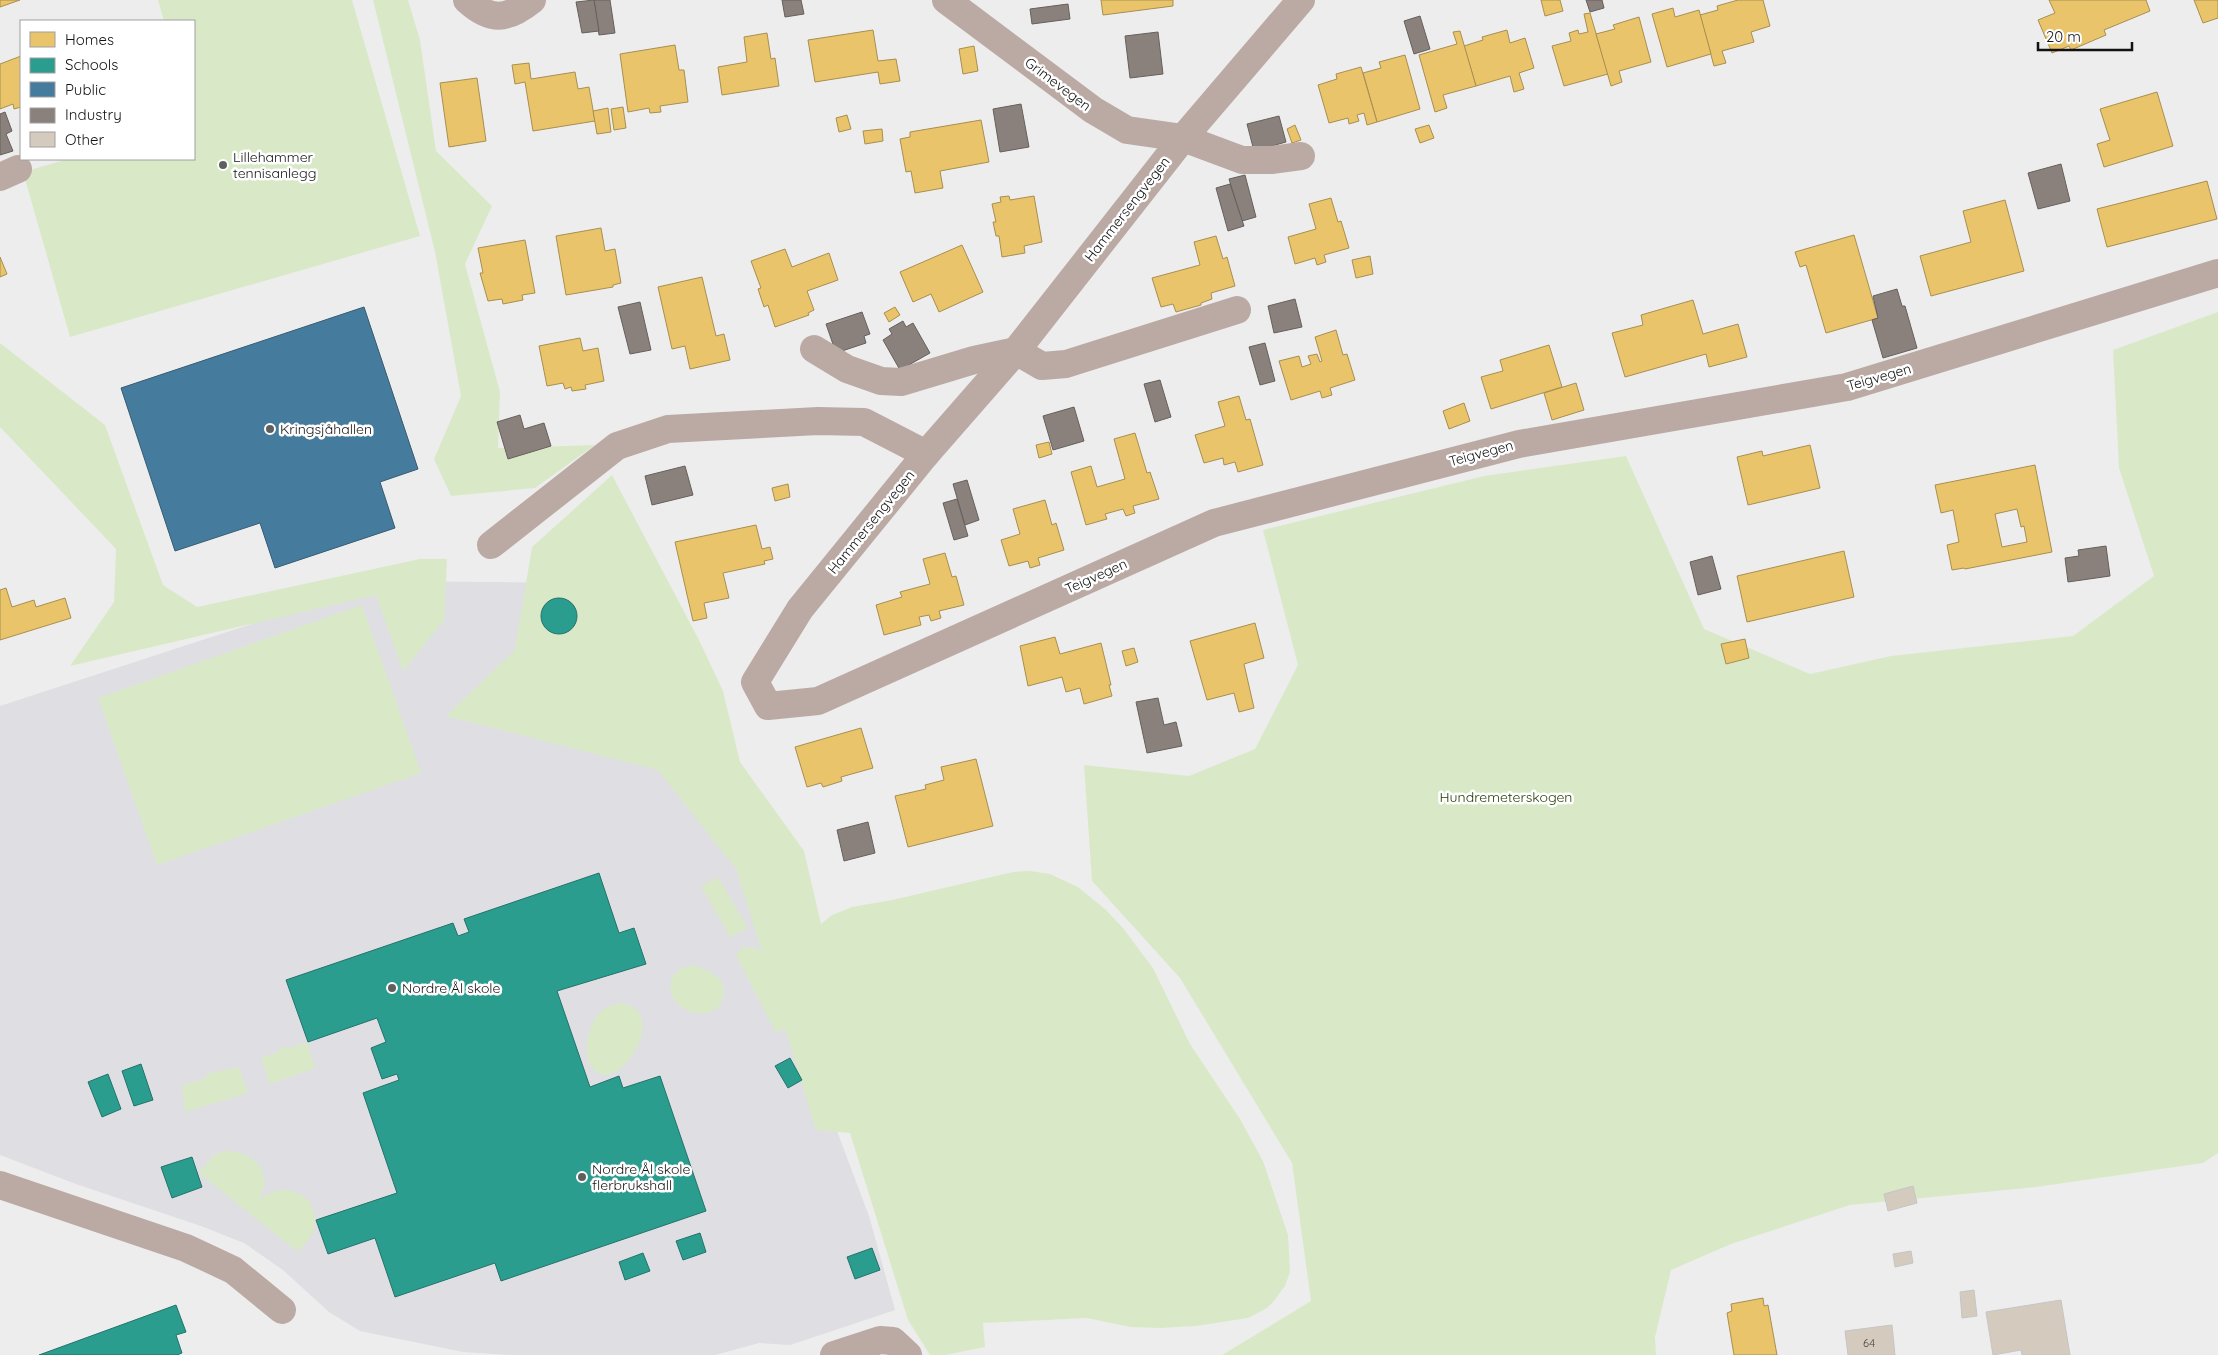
<svg xmlns="http://www.w3.org/2000/svg" width="2218" height="1355" viewBox="0 0 2218 1355" font-family="Quicksand,sans-serif">
	<rect width="100%" height="100%" fill="#ededee"/>
	<!-- built -->
	<path fill="#dedee3" d="M383,581L601,583L720,821L869,1216L895,1310L790,1345L759,1343L715,1355H511L463,1352L360,1331L329,1312L283,1270L244,1243L201,1226L76,1184L0,1155V706Z"/>
	<!-- green -->
	<g fill="#d9e9c8">
		<path d="M158,0H352L420,236L70,337L23,172L68,159H194V21H164Z"/>
		<path d="M373,0H408L420,40L436,151L492,206L465,264L500,392L498,448L595,445L535,488L451,496L434,459L461,396L435,252Z"/>
		<path d="M2218,312V1153L2203,1163L2036,1187L1850,1205L1731,1244L1671,1270L1655,1337L1656,1355H1222L1311,1301L1292,1163L1180,978L1092,881L1084,765L1189,776L1255,749L1298,665L1263,530L1484,476L1626,456L1704,629L1810,674L1891,656L2073,636L2154,576L2119,468L2113,350Z"/>
		<path d="M0,343L105,425L163,585L197,607L420,559H447L444,620L403,671L376,595L70,666L114,602L116,549L0,427Z"/>
		<path d="M612,475L698,638L723,691L740,762L804,851L821,924L832,915L852,907L892,900L1013,872L1030,871L1050,874L1078,887L1105,909L1123,928L1153,968L1190,1044L1240,1119L1263,1161L1288,1235L1290,1272L1285,1286L1273,1302L1267,1308L1248,1318L1196,1326L1160,1328L1130,1327L1087,1318L983,1323L985,1347L945,1355H930L908,1320L850,1133L816,1130L785,1028L776,1033L736,955L742,948L754,947L762,952L736,869L658,770L446,716L515,650L532,547Z"/>
		<path d="M362,605L421,773L157,865L98,698Z"/>
		<path d="M718,877L748,928L730,937L701,886Z"/>
		<path d="M693,965L709,971L722,981C735,1031 659,1018 672,977L681,968Z"/>
		<path d="M619,1003C669,1007 628,1082 601,1074C578,1066 587,1027 599,1013C605,1007 612,1005 619,1003Z"/>
		<path d="M307,1042L315,1068L270,1084L261,1058L276,1053L283,1047L290,1048Z"/>
		<path d="M239,1067L248,1093L185,1112L182,1085L201,1080L210,1073Z"/>
		<path d="M224,1151C254,1150 275,1173 258,1201C283,1177 322,1195 314,1229C312,1237 303,1246 298,1252L199,1173L214,1155Z"/>
	</g>
	<!-- homes -->
	<g fill="#e9c46a" stroke="#a88f50" fill-rule="evenodd">
		<path d="M0,0H20L0,7Z"/>
		<path d="M1101,0H1173V6L1103,15Z"/>
		<path d="M1541,0H1560L1563,11L1545,16Z"/>
		<path d="M1738,0H1763L1770,26L1751,32L1754,42L1722,51L1726,63L1714,66L1700,15L1718,10L1717,6Z"/>
		<path d="M2049,0H2146L2150,11L2104,30L2106,35L2071,50L2069,46L2052,53L2038,20L2055,13Z"/>
		<path d="M2194,0H2218V18L2203,23Z"/>
		<path d="M1673,8L1675,17L1699,10L1711,54L1667,67L1652,14Z"/>
		<path d="M1590,13L1608,74L1564,86L1552,46L1571,41L1569,33L1578,30L1579,34L1588,32L1584,14Z"/>
		<path d="M1639,17L1651,62L1619,71L1622,82L1611,86L1596,34L1615,29L1613,25Z"/>
		<path d="M873,30L878,61L896,59L900,81L880,84L878,72L815,82L808,40Z"/>
		<path d="M1507,30L1510,43L1525,38L1534,68L1519,73L1524,89L1514,92L1510,76L1476,86L1464,46L1483,40L1482,37Z"/>
		<path d="M1460,31L1476,86L1443,95L1447,108L1435,112L1419,55L1457,44L1453,32Z"/>
		<path d="M767,33L771,59L775,58L779,86L722,95L718,67L747,62L744,37Z"/>
		<path d="M675,45L679,70H684L688,102L660,106L661,112L650,113L649,108L628,112L620,54Z"/>
		<path d="M974,46L978,71L963,74L959,49Z"/>
		<path d="M1405,55L1420,109L1377,122L1363,73L1381,68L1379,62Z"/>
		<path d="M21,56V107L14,109L13,104L0,109V64Z"/>
		<path d="M529,63L531,79L575,72L578,89L589,87L595,121L533,131L525,82L515,84L512,65Z"/>
		<path d="M1361,67L1377,122L1367,125L1364,113L1357,115L1359,121L1349,124L1348,118L1329,123L1318,85L1337,79L1336,74Z"/>
		<path d="M477,78L486,141L449,147L440,83Z"/>
		<path d="M2157,92L2173,146L2104,167L2097,144L2110,140L2100,109Z"/>
		<path d="M623,107L626,128L614,130L611,109Z"/>
		<path d="M608,108L611,132L597,134L593,111Z"/>
		<path d="M847,115L851,129L839,132L836,118Z"/>
		<path d="M981,120L989,162L940,171L943,188L915,193L911,171L906,172L900,139L910,137V132Z"/>
		<path d="M1295,125L1301,140L1292,143L1287,129Z"/>
		<path d="M1429,125L1434,138L1420,143L1415,129Z"/>
		<path d="M882,129L883,141L865,144L863,131Z"/>
		<path d="M2207,181L2217,219L2107,247L2097,209Z"/>
		<path d="M1009,196L1010,200L1034,196L1042,242L1024,246L1025,253L1002,257L999,236H996L993,222H996L992,204L1001,202L1000,197Z"/>
		<path d="M1331,198L1338,222L1341,221L1349,248L1324,255L1326,262L1317,265L1315,258L1295,264L1288,237L1316,229L1309,204Z"/>
		<path d="M2005,200L2024,271L1931,296L1920,256L1971,242L1963,211Z"/>
		<path d="M601,228L605,251L615,249L621,283L613,285V287L566,295L556,236Z"/>
		<path d="M1854,235L1878,318L1826,333L1806,265L1800,267L1795,252Z"/>
		<path d="M1216,236L1223,259L1227,257L1235,286L1211,293L1212,299L1201,303V305L1176,312L1173,304L1161,307L1152,278L1200,265L1194,242Z"/>
		<path d="M525,240L535,293L522,295L523,300L503,304L502,299L488,301L480,273H483L478,248Z"/>
		<path d="M962,245L983,292L939,312L931,294L913,302L900,272Z"/>
		<path d="M785,249L792,267L829,253L838,280L807,291L814,310L808,313L809,315L775,327L768,305L764,307L758,289L761,288L751,261Z"/>
		<path d="M1370,256L1373,274L1356,278L1352,260Z"/>
		<path d="M0,257L7,274L0,277Z"/>
		<path d="M702,277L716,336L724,334L730,360L690,369L685,346L672,349L658,287Z"/>
		<path d="M1693,300L1703,334L1738,324L1747,357L1709,367L1706,354L1625,377L1612,333L1643,325L1641,315Z"/>
		<path d="M895,307L900,315L889,322L884,313Z"/>
		<path d="M1336,330L1343,355L1347,354L1355,380L1330,388L1332,395L1322,398L1320,391L1291,400L1279,361L1299,356L1302,367L1311,364L1308,356L1317,354L1320,362L1322,361L1315,337Z"/>
		<path d="M580,338L583,351L598,348L604,381L585,385L586,389L572,391L571,387L565,389L563,383L547,386L539,346Z"/>
		<path d="M1549,345L1562,387L1491,409L1481,377L1503,371L1500,360Z"/>
		<path d="M1576,383L1584,410L1552,420L1544,393Z"/>
		<path d="M1239,396L1246,420L1250,419L1263,465L1238,472L1235,462L1224,465L1223,458L1204,463L1195,435L1225,426L1218,402Z"/>
		<path d="M1464,403L1470,421L1449,429L1443,411Z"/>
		<path d="M1135,433L1147,473L1150,472L1159,499L1133,506L1135,513L1126,516L1123,509L1105,514L1107,519L1086,525L1071,472L1091,466L1097,487L1125,479L1114,439Z"/>
		<path d="M1049,442L1052,454L1039,458L1036,445Z"/>
		<path d="M1810,445L1820,488L1748,505L1737,457L1762,451L1763,456Z"/>
		<path d="M2035,465L2052,552L1965,569L1964,568L1952,570L1947,545L1959,542L1953,510L1941,513L1935,485ZM2017,509L2021,527L2024,526L2027,542L2002,547L1995,514Z"/>
		<path d="M788,484L790,497L775,501L772,488Z"/>
		<path d="M1045,500L1052,525L1056,523L1064,550L1038,558L1040,565L1030,568L1028,561L1009,566L1001,540L1020,534L1013,509Z"/>
		<path d="M756,525L762,549L770,547L773,559L764,561L765,564L723,573L729,598L704,603L707,618L693,621L675,542Z"/>
		<path d="M1844,551L1854,597L1747,622L1737,576Z"/>
		<path d="M945,553L952,577L956,576L964,605L939,611L941,618L931,621L929,615L919,617L921,625L884,635L876,605L902,597L900,592L930,584L923,559Z"/>
		<path d="M6,588L12,607L34,600L36,607L65,598L71,618L0,640V590Z"/>
		<path d="M1255,623L1264,658L1244,664L1254,708L1239,712L1234,693L1207,700L1190,641Z"/>
		<path d="M1055,637L1060,654L1101,643L1111,685H1109L1112,696L1084,704L1080,688L1066,692L1062,677L1028,686L1020,646Z"/>
		<path d="M1745,639L1749,658L1726,664L1721,644Z"/>
		<path d="M1134,648L1138,662L1126,666L1122,651Z"/>
		<path d="M861,728L873,768L841,777L842,781L823,787L821,783L807,787L795,747Z"/>
		<path d="M976,759L993,826L908,847L895,796L926,789L925,785L944,780L941,767Z"/>
		<path d="M1763,1298L1764,1306L1768,1305L1777,1355H1734L1727,1313L1732,1311L1731,1304Z"/>
	</g>
	<!-- schools -->
	<g fill="#2a9d8f" stroke="#23736a">
		<circle cx="559" cy="616" r="18"/>
		<path d="M599,873L619,933L634,928L646,964L557,991L590,1087L619,1076L623,1088L660,1076L706,1211L501,1281L495,1263L395,1297L375,1238L328,1254L316,1220L397,1193L363,1093L399,1080L397,1074L382,1079L371,1048L386,1042L377,1018L308,1042L286,980L453,923L458,936L469,932L464,919Z"/>
		<path d="M790,1058L802,1080L788,1088L775,1066Z"/>
		<path d="M141,1064L153,1100L134,1106L122,1071Z"/>
		<path d="M108,1074L121,1109L102,1117L88,1082Z"/>
		<path d="M192,1157L202,1187L172,1198L161,1167Z"/>
		<path d="M700,1233L706,1252L683,1260L676,1241Z"/>
		<path d="M872,1248L880,1270L855,1279L847,1257Z"/>
		<path d="M643,1253L650,1271L625,1280L619,1262Z"/>
		<path d="M176,1305L186,1332L176,1335L182,1353L177,1355H39Z"/>
	</g>
	<!-- public -->
	<path fill="#457b9d" stroke="#365c73" d="M364,307L418,469L380,482L395,528L275,568L260,523L175,551L121,388Z"/>
	<!-- industry -->
	<g fill="#8a817c" stroke="#66605c">
		<path d="M594,0H610L615,33L599,35Z"/>
		<path d="M594,0L599,31L582,33L576,2Z"/>
		<path d="M782,0H801L804,14L785,17Z"/>
		<path d="M1586,0H1602L1604,8L1590,12Z"/>
		<path d="M1068,4L1070,19L1032,24L1030,9Z"/>
		<path d="M1420,16L1430,49L1414,54L1404,21Z"/>
		<path d="M1158,32L1163,74L1130,78L1125,36Z"/>
		<path d="M1021,104L1029,147L1000,152L993,109Z"/>
		<path d="M5,112L12,131L6,134L13,151L0,155V114Z"/>
		<path d="M1279,116L1286,142L1254,151L1247,124Z"/>
		<path d="M2061,164L2070,201L2038,209L2028,173Z"/>
		<path d="M1245,175L1256,217L1242,221L1229,179Z"/>
		<path d="M1230,184L1244,226L1228,231L1216,188Z"/>
		<path d="M1897,289L1902,306H1905L1917,348L1883,358L1872,320L1878,318L1873,296Z"/>
		<path d="M1295,299L1302,327L1274,333L1268,306Z"/>
		<path d="M640,302L651,350L630,354L618,307Z"/>
		<path d="M862,312L870,334L864,336L866,343L836,353L826,324Z"/>
		<path d="M903,321L906,327L913,323L930,353L900,370L883,340L892,334L889,329Z"/>
		<path d="M1265,343L1275,381L1260,385L1249,347Z"/>
		<path d="M1160,380L1171,417L1155,422L1144,384Z"/>
		<path d="M1074,407L1084,441L1053,450L1043,416Z"/>
		<path d="M520,415L524,429L544,423L551,446L508,459L497,422Z"/>
		<path d="M685,466L693,495L652,505L645,476Z"/>
		<path d="M967,480L979,520L965,525L953,484Z"/>
		<path d="M957,499L968,536L954,540L943,503Z"/>
		<path d="M2106,546L2110,576L2068,582L2065,558L2079,556L2078,550Z"/>
		<path d="M1712,556L1721,589L1698,595L1690,562Z"/>
		<path d="M1158,698L1164,725L1176,722L1182,746L1147,753L1136,702Z"/>
		<path d="M868,822L875,853L844,861L837,830Z"/>
	</g>
	<!-- building -->
	<g fill="#d4cbbe" stroke="#c5c5c6">
		<path d="M1913,1186L1917,1203L1888,1211L1884,1194Z"/>
		<path d="M1911,1251L1913,1263L1895,1267L1893,1254Z"/>
		<path d="M1974,1290L1977,1316L1962,1318L1960,1292Z"/>
		<path d="M2061,1300L2070,1355H2022L2021,1350L1993,1355L1986,1312Z"/>
		<path d="M1892,1325L1895,1355H1848L1845,1331Z"/>
	</g>
	<g fill="none" stroke-linecap="round" stroke-linejoin="round">
		<!-- minor -->
		<g stroke="#bbaaa4" stroke-width="28">
			<path d="M467,0C491,22 507,20 532,0"/>
			<path d="M946,0L1093,110L1127,130L1183,138L1242,160H1271L1301,156"/>
			<path d="M1301,0L1183,138L1016,351L926,454L800,609L755,682L768,706L818,701L1214,523L1519,444L1847,387L2218,273"/>
			<path d="M0,177L18,169"/>
			<path d="M814,349L847,369L881,381L901,382L974,360L1016,351L1042,366L1066,364L1237,310"/>
			<path d="M491,545L617,446L668,429L818,421L864,422L926,454"/>
			<path d="M0,1185L186,1248L233,1270L282,1310"/>
			<path d="M834,1355L880,1340L893,1341L908,1355"/>
		</g>
	</g>
	<!-- markers -->
	<g fill="#5f5f5f" stroke="#fff" stroke-width="2">
		<circle cx="223" cy="165" r="5"/>
		<circle cx="270" cy="429" r="5"/>
		<circle cx="392" cy="988" r="5"/>
		<circle cx="582" cy="1177" r="5"/>
	</g>
	<g text-anchor="middle" stroke-width="5" stroke-linejoin="round" paint-order="stroke">
		<!-- number labels -->
		<g font-size="11" fill="#42403d">
			<text x="1869" y="1347">64</text>
		</g>
		<!-- street labels -->
		<g font-size="14" fill="#121212" stroke="#fff">
			<text transform="translate(1058 84) rotate(37)" y="5">Grimevegen</text>
			<text transform="translate(1127 209) rotate(-52)" y="5">Hammersengvegen</text>
			<text transform="translate(1879 377) rotate(-16)" y="5">Teigvegen</text>
			<text transform="translate(1481 453) rotate(-15)" y="5">Teigvegen</text>
			<text transform="translate(871 522) rotate(-51)" y="5">Hammersengvegen</text>
			<text transform="translate(1096 576) rotate(-24)" y="5">Teigvegen</text>
		</g>
		<!-- poi labels -->
		<g font-size="14" fill="#121212" stroke="#fff" text-anchor="start">
			<text x="233" y="162">Lillehammer<tspan x="233" dy="16">tennisanlegg</tspan></text>
			<text x="280" y="434">Kringsjåhallen</text>
			<text x="402" y="993">Nordre Ål skole</text>
			<text x="592" y="1174">Nordre Ål skole<tspan x="592" dy="16">flerbrukshall</tspan></text>
		</g>
		<!-- park labels -->
		<g font-size="14" fill="#263b04" stroke="#fff">
			<text x="1506" y="802">Hundremeterskogen</text>
		</g>
	</g>
	<!-- legend -->
	<rect x="20" y="20" width="175" height="140" fill="#ffffff" stroke="#a0a0a0"/>
	<rect x="30" y="32" width="25" height="15" fill="#e9c46a" stroke="#a0a0a0"/>
	<text x="65" y="45" font-size="15" fill="#121212">Homes</text>
	<rect x="30" y="58" width="25" height="15" fill="#2a9d8f" stroke="#a0a0a0"/>
	<text x="65" y="70" font-size="15" fill="#121212">Schools</text>
	<rect x="30" y="82" width="25" height="15" fill="#457b9d" stroke="#a0a0a0"/>
	<text x="65" y="95" font-size="15" fill="#121212">Public</text>
	<rect x="30" y="108" width="25" height="15" fill="#8a817c" stroke="#a0a0a0"/>
	<text x="65" y="120" font-size="15" fill="#121212">Industry</text>
	<rect x="30" y="132" width="25" height="15" fill="#d4cbbe" stroke="#a0a0a0"/>
	<text x="65" y="145" font-size="15" fill="#121212">Other</text>
	<!-- scale -->
	<path d="M2038 42v8h94v-8" fill="none" stroke="#121212" stroke-width="2.5"/>
	<text x="2046" y="42" font-size="15" fill="#121212" stroke="#ffffff" stroke-width="4" paint-order="stroke">20 m</text>
</svg>
